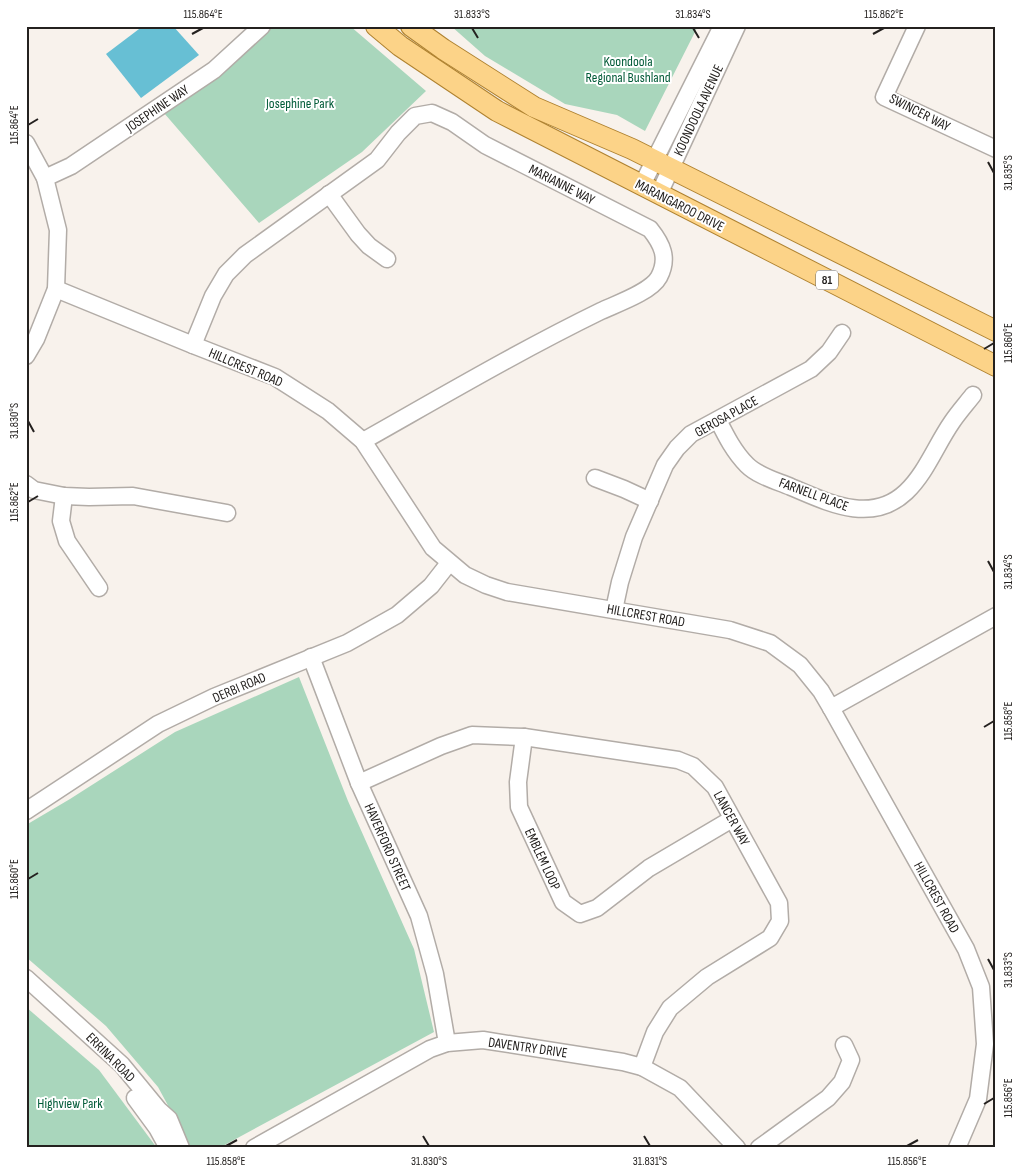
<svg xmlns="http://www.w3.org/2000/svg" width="1022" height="1174" viewBox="0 0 1022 1174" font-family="'Sofia Sans Condensed',sans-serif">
	<rect width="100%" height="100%" fill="#f8f2ec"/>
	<!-- green -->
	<g fill="#a9d6bc">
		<path d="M271,26H350L426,91L362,152L259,223L164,113L215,76Z"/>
		<path d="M451,26H698L645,131L617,115L565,104L485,56Z"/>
		<path d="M299,677L348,801L414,949L434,1032L219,1148H191L158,1087L106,1026L26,957V825L70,799L175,732Z"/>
		<path d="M26,1007L99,1070L157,1148H26Z"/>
	</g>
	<!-- water -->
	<path fill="#67bfd4" d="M143,26H173L199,55L141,98L106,54Z"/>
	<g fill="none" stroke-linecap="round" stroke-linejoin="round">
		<!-- minor casing -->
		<g stroke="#b2aca7" stroke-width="19">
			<g id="minor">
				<path d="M917,26L884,97L996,149"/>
				<path d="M26,143L45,178L58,230L56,289L36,339L26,356"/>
				<path d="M45,178L71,166L214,70L262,26"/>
				<path d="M642,185L722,26"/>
				<path d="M329,194L358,234L369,246L387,259"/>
				<path d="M659,194L737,26"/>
				<path d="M56,289L193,345L275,377L328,411L363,441L433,548L465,575L486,585L507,592L730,630L770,643L800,665L821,691L831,708L966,949L981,987L985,1044L978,1099L957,1148"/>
				<path d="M193,345L213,296L226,274L245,255L377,160L398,133L415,116L432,113L452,122L485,145L650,229C662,244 669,258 659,277C651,292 616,304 601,311C519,351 441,397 363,441"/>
				<path d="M718,420C726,436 734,452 747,465C758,476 777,481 791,487C827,502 871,525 906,492C926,473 936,445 952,422C958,413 966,404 973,395"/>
				<path d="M595,478L624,489L650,501"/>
				<path d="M26,484L34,490L64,496L89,497L133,496L227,513"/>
				<path d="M64,496L61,521L67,541L99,588"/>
				<path d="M614,610L620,582L634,537L665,465L677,448L691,434L811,369L829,352L842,333"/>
				<path d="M311,657L359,783L419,916L435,974L447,1043"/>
				<path d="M831,708L996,616"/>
				<path d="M524,737L518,782L519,807L563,902L580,914L597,908L649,868L732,819"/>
				<path d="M359,783L441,746L472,735L524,737L678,760L693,766L715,787L779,903L780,921L770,938L707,977L670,1008L655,1032L642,1067"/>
				<path d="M26,811L158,724L214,697L347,643L397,615L431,586L449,563"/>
				<path d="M26,978L122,1065L159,1110L169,1119L181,1148"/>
				<path d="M135,1098L157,1128L168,1148"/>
				<path d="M254,1148L430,1049L447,1043L483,1040L623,1062L642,1067L680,1088L737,1148"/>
				<path d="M759,1148L828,1098L842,1082L851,1060L844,1045"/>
			</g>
		</g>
		<!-- major casing -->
		<g stroke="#af8230" stroke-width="22">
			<g id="major">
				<path d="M376,26L400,46L497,111L996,366"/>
				<path d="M411,26L443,49L534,107L632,149L996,331"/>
			</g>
		</g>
		<!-- minor -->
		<use href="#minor" stroke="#fff" stroke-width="16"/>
		<!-- major -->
		<use href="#major" stroke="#fcd388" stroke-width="20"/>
	</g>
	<!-- ticks -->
	<path fill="none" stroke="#24211f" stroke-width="2" d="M472,28L478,38M693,28L699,38M192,34L203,28M873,34L884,28M28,125L38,119M988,162L994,173M984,349L994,343M28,421L34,432M28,502L38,496M988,561L994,572M984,727L994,721M28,879L38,873M988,959L994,970M984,1104L994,1098M423,1136L429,1146M644,1136L650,1146M226,1146L237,1140M907,1146L918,1140"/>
	<g text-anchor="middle" stroke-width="4" stroke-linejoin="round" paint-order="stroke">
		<!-- shield labels -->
		<rect fill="#fff" stroke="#666462" stroke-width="1" x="816" y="270.5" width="22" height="19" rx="4"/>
		<g font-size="12" font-weight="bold" fill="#24211f">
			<text x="827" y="284">81</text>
		</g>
		<!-- park labels -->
		<g font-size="14" fill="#005a37" stroke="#fff">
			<text x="628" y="66">Koondoola<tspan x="628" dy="16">Regional Bushland</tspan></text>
			<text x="300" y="108">Josephine Park</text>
			<text x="70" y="1108">Highview Park</text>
		</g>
		<!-- street labels -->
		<g font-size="14" fill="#24211f" stroke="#fff">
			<text transform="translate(157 108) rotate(-34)" y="5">JOSEPHINE WAY</text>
			<text transform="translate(698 110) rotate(-65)" y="5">KOONDOOLA AVENUE</text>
			<text transform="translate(920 112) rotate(27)" y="5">SWINCER WAY</text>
			<text transform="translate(562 184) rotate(27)" y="5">MARIANNE WAY</text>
			<text transform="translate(680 205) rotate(27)" y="5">MARANGAROO DRIVE</text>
			<text transform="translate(246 367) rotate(23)" y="5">HILLCREST ROAD</text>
			<text transform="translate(726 416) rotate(-29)" y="5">GEROSA PLACE</text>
			<text transform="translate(814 494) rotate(20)" y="5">FARNELL PLACE</text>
			<text transform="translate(646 615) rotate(10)" y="5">HILLCREST ROAD</text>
			<text transform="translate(239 687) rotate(-23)" y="5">DERBI ROAD</text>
			<text transform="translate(732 818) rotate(61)" y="5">LANCER WAY</text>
			<text transform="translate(388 847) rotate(66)" y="5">HAVERFORD STREET</text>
			<text transform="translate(543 859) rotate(65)" y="5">EMBLEM LOOP</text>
			<text transform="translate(937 897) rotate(61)" y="5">HILLCREST ROAD</text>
			<text transform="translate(528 1047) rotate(8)" y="5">DAVENTRY DRIVE</text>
			<text transform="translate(111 1057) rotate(45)" y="5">ERRINA ROAD</text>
		</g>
	</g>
	<!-- border -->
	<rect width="1022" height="1174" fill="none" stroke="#ffffff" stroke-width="55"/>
	<rect x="28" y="28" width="966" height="1118" fill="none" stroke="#24211f" stroke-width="2"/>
	<g font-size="12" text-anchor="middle" fill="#24211f">
		<text x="203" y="18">115.864°E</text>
		<text x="472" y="18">31.833°S</text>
		<text x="693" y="18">31.834°S</text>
		<text x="884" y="18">115.862°E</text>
		<text transform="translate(14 125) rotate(-90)" y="4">115.864°E</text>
		<text transform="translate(1008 173) rotate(-90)" y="4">31.835°S</text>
		<text transform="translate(1008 343) rotate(-90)" y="4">115.860°E</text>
		<text transform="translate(14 421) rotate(-90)" y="4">31.830°S</text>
		<text transform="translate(14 502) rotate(-90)" y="4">115.862°E</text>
		<text transform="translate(1008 572) rotate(-90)" y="4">31.834°S</text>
		<text transform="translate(1008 721) rotate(-90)" y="4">115.858°E</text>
		<text transform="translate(14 879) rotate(-90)" y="4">115.860°E</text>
		<text transform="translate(1008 970) rotate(-90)" y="4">31.833°S</text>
		<text transform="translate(1008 1098) rotate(-90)" y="4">115.856°E</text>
		<text x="226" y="1165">115.858°E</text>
		<text x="429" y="1165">31.830°S</text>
		<text x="650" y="1165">31.831°S</text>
		<text x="907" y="1165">115.856°E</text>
	</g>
</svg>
